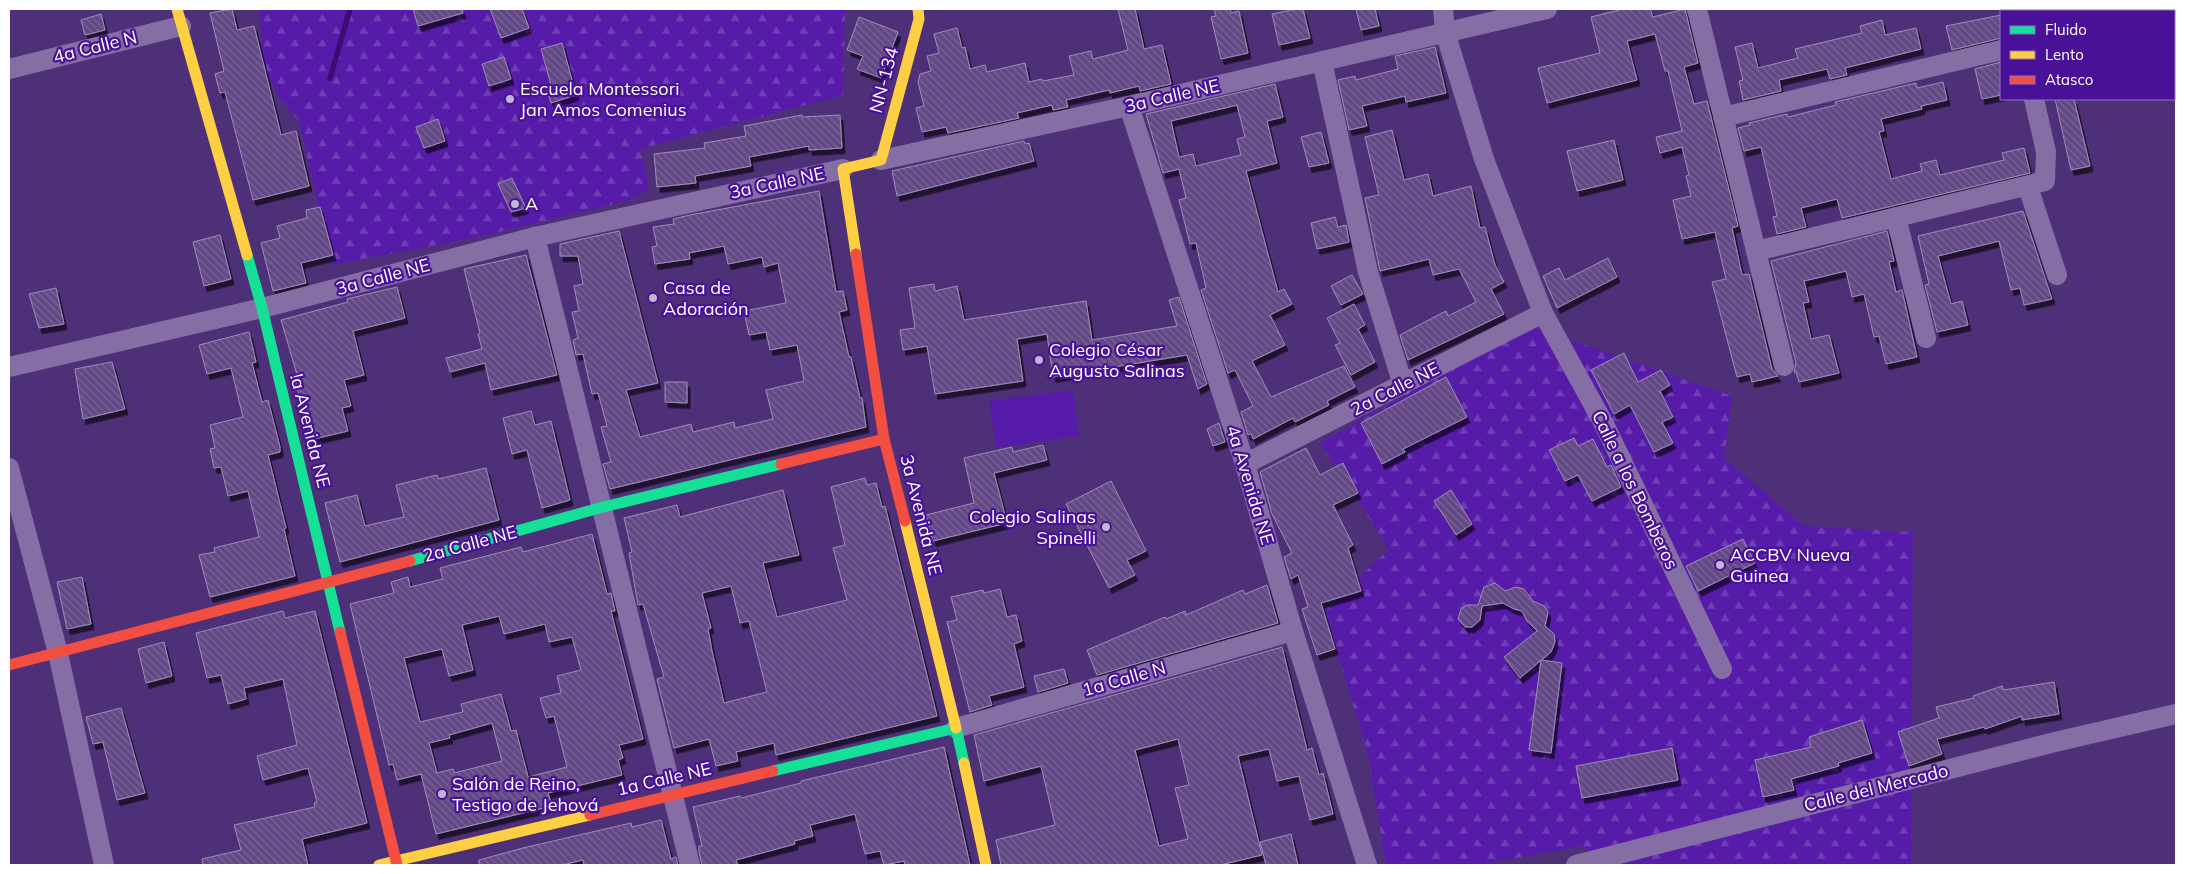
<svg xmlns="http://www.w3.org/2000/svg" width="2185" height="874" viewBox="0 0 2185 874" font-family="Mulish,sans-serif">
	<defs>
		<pattern id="forest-firs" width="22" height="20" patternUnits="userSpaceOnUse" patternTransform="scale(1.25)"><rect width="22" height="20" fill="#561ca9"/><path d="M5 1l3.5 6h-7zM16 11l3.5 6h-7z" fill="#6f3eb6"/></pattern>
		<pattern id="building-back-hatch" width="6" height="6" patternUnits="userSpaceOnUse" patternTransform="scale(1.25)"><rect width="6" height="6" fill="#624985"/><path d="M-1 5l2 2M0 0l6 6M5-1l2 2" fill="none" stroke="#7a6497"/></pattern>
		<filter id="shadow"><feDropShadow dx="3" dy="5.5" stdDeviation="0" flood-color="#0009"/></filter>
	</defs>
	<rect width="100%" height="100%" fill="#4e3078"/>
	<!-- forest -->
	<g fill="url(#forest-firs)">
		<path d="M260,9H845L843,95L640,149L649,189L630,200L487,235L332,265L299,121L279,97L262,62Z"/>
		<path d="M1530,326L1732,396L1724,458L1804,526L1913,532L1911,865H1601L1583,846L1477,865H1386L1368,755L1325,610L1389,549L1320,443Z"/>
	</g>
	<!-- garden -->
	<path fill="#561ca9" d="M1073,390L1079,436L996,448L989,401Z"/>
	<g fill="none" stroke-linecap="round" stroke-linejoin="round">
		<!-- stream -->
		<path stroke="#390d73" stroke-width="5.5" d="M330,78L350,9"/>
	</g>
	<!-- building -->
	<g fill="url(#building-back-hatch)" stroke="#9f8eb8" fill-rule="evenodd" filter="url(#shadow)">
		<path d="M232,9L237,30L254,26L281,135L296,131L309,186L253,200L225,92L220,93L215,74L224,71L210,13Z"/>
		<path d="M413,9H462L463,13L418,26Z"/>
		<path d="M490,9H522L529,28L501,38Z"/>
		<path d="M1118,9H1135L1144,49L1162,45L1171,84L1140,91L1139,86L1110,93L1109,90L1066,100L1068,107L1053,110L1052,105L1017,113L1019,118L948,133L946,127L922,132L916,108L924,106L918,82L920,74L931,71L927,56L939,53L934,34L957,28L962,48L965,47L970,69L985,65L987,72L1025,63L1029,82L1042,79L1043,81L1074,75L1069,56L1091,51L1093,59L1128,50Z"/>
		<path d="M1214,9H1230L1231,13L1239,11L1248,53L1221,59L1211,17L1216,16Z"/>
		<path d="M1296,9H1303L1310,38L1279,45L1272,14Z"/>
		<path d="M1356,9H1375L1379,26L1361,30Z"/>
		<path d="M1623,9H1650L1653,17L1685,9L1698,63L1684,67L1694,104L1707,101L1738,226L1732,228L1742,275L1749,274L1772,369L1778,376L1752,382L1750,374L1737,377L1712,282L1726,279L1715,232L1682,239L1673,200L1691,196L1686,176L1689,175L1682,147L1660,153L1656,137L1682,131L1668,71H1665L1655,34L1627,41L1637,80L1547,103L1538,68L1600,53L1591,17Z"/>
		<path d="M101,14L105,30L85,35L81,20Z"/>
		<path d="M2001,15V38L1952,50L1946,26Z"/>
		<path d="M859,17L898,32L881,78L857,69L863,56L847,50Z"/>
		<path d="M1882,20L1885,35L1916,28L1921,49L1845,68L1847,75L1830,79L1827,69L1779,80L1781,91L1743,100L1739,81L1743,80L1735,47L1752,43L1758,68L1798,58L1795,49L1862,33L1860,26Z"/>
		<path d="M562,43L576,95L551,103L546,87L551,85L541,49Z"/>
		<path d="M1435,47L1446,93L1406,102L1405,96L1362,106L1367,126L1349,130L1338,80L1355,76L1356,80L1398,69L1395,56Z"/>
		<path d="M504,57L511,79L489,86L482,64Z"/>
		<path d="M2001,62V95L1982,99L1975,69Z"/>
		<path d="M1943,82L1947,100L1921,106L1922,109L1881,119L1884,131L1879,132L1891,179L1922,171L1920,164L1936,160L1940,175L2004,160L2002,153L2024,148L2030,173L1842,218L1837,199L1801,208L1806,227L1777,234L1773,217L1777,216L1761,147L1744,151L1738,128L1750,125L1749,123L1787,114L1788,117L1836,105L1835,102L1916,83L1917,88Z"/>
		<path d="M1275,84L1283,117L1267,121L1277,163L1246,171L1278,292L1284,289L1292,304L1270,315L1285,345L1252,361L1271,397L1344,366L1355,387L1327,401L1329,405L1295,422L1293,418L1253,439L1251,434L1248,435L1241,412L1253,406L1235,370L1228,373L1201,290L1206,288L1196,243L1190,244L1179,200L1186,198L1179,169L1163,173L1146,114ZM1237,105L1245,137L1237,139L1241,155L1196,166L1193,154L1179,157L1171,121Z"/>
		<path d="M2055,99H2074L2090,166L2071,170Z"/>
		<path d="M802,115V117L840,115L842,148L809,150V146L749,157L751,166L695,176L696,183L657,187L654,154L705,148L704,143L746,136L744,126Z"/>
		<path d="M438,119L445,141L424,148L416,127Z"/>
		<path d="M1392,130L1404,180L1428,174L1433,196L1471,186L1480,228L1485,227L1495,265L1504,282L1491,289L1504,314L1408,360L1400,335L1446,311L1448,316L1476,302L1459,269L1433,275L1429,259L1380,271L1365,198L1379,195L1365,137Z"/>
		<path d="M1321,132L1329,163L1309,167L1301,137Z"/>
		<path d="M1614,140L1623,180L1577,191L1567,151Z"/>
		<path d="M1024,141L1025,144L1029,143L1034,161L897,196L892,171Z"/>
		<path d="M512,178L526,208L511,212L498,184Z"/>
		<path d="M819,191L836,292L843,291L847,310L839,312L849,357H851L860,398H862L866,427L610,489L603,464L611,462L601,427L607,426L598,393L592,394L583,354L576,355L573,340L578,338L572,312L579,311L574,286L583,284L578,256H560V244L619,231L658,383L626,390L640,437L691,424L693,432L734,422L735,428L773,419L766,390L804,381L797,345L770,350L766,332L749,335L744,311L786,303L778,263L764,267L762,257L728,264L724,246L689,253L690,259L655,264L652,247L657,246L653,227L674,224L673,219L690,215Z"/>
		<path d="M320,207L333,255L301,263L306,283L273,291L261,243L280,238L277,226L307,218L306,210Z"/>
		<path d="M2023,211L2052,299L2024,305L2020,288L2011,290L1999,241L1938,256L1951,304L1962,301L1968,325L1937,332L1925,285L1929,284L1918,236Z"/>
		<path d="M1335,217L1338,227L1346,225L1349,242L1317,249L1311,223Z"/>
		<path d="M1887,231L1894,261L1889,262L1896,292L1902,290L1917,357L1886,364L1879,336L1874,337L1864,294L1852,297L1846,271L1804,281L1809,302L1803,303L1811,339L1829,335L1839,373L1799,382L1796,372H1794L1796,363L1771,261Z"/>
		<path d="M220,235L231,279L204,286L193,242Z"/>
		<path d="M526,255L557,375L491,390L485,363L450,372L446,358L482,349L478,334L480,333L464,269Z"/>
		<path d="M1608,258L1617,277L1557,308L1543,276L1559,268L1565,280Z"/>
		<path d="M1352,275L1363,294L1341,305L1331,286Z"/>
		<path d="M934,284L935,291L957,286L964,320L1086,301L1092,340L1177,326L1169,300L1179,297L1207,384L1198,389L1187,355L1053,377L1047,334L1017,339L1023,381L935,394L927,346L903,350L900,330L915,328L909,288Z"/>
		<path d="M397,287L405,318L353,331L364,375L344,380L351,406L342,408L348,431L310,440L295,379L298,378L281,320L348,302L347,299Z"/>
		<path d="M56,288L64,324L39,328L29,294Z"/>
		<path d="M1354,304L1365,325L1358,329L1375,362L1351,375L1335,345L1340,343L1327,318Z"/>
		<path d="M249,332L256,362L252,363L262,402L268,400L280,447V452L268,455L286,528L284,529L295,576L210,597L199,555L215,552L214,548L259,537L248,491L228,496L221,467L214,468L210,449L215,448L210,425L243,417L231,368L207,374L199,345Z"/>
		<path d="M1624,353L1638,382L1661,370L1670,385L1660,391L1673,417L1662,422L1673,443L1654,452L1630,405L1614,414L1591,370Z"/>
		<path d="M112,362L125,409L83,419L75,369Z"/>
		<path d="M1446,377L1467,417L1403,449L1405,452L1382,464L1361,423Z"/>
		<path d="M665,382H687V403L665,402Z"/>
		<path d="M531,411L535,425L551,421L570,500L542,508L527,450L512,454L503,418Z"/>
		<path d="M1219,423L1225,442L1213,446L1207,429Z"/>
		<path d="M1574,438L1578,446L1593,439L1607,467L1611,465L1621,487L1592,501L1578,475L1565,481L1549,450Z"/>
		<path d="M1043,445L1047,460L994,473L1007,523L933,541L926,515L974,503L964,458L1012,447L1013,452Z"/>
		<path d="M1306,448L1320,475L1343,463L1358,493L1333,505L1353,545L1348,548L1361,591L1321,603L1335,649L1317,655L1302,609L1308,607L1298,575L1291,579L1284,557L1292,553L1272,514L1260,472Z"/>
		<path d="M486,468L499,520L340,562L325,503L357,495L365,526L404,517L396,485L437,475L438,479Z"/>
		<path d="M865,478L867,485L876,483L882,507L885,506L937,716L776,755L774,743L736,752L738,761L716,766L709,739L674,748L657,679L664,677L643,604L638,605L629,553L632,552L624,518L677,505L680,517L783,490L799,555L763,563L777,617L847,600L833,548L845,545L831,487ZM731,586L740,623L749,621L767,692L724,703L712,651L708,629L711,628L702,593Z"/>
		<path d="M1111,481L1146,551L1127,560L1135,575L1109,588L1066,504Z"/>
		<path d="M1451,490L1472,524L1456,535L1434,501Z"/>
		<path d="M592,534L607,594L611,593L615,611H611L643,739L619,745L623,758L618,760L622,775L548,793L552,806L436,834L421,774L397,780L393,764L389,765L350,604L394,593L391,582L408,577L410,587L443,579L440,568L521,547L523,552ZM499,616L504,634L545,624L549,642L572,637L581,670L557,676L561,693L540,698L546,718L554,716L567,767L528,777L516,730L511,731L501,694L461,704L463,712L420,722L404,658L442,649L449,676L473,670L462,625ZM492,723L502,761L454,773L453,769L437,773L429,743L450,738L449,735Z"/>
		<path d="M1743,539L1755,563L1698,591L1686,566Z"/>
		<path d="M82,577L91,624L67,629L57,582Z"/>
		<path d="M1495,583L1505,591L1516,587L1524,589L1533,601L1544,606L1548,612L1545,626L1554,634L1555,642L1551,652L1520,678L1504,657L1537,631L1527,621L1522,611L1514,609L1503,603L1482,606L1480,620L1472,627H1465L1458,619L1461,609L1467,605H1478L1484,587Z"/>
		<path d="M1267,585L1278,623L1097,675L1087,650L1165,617L1166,619L1185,611L1186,615L1243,590L1245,594Z"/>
		<path d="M1000,589L1007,617L1016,615L1022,641L1014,644L1024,687L989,696L992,705L970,712L947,622L957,620L951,597L983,590L984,593Z"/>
		<path d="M283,611L285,618L315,611L367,823L302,839L308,865H203L202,859L241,850L234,825L315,807L314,803L317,802L308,768L263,780L257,756L297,745L283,679L244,688L246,699L228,704L221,675L207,678L196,633Z"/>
		<path d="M164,642L172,676L146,683L138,649Z"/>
		<path d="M1282,647L1307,750L1312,748L1319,775L1323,773L1333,814L1310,820L1299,776L1277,781L1269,749L1238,756L1262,855L1220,865H1001L996,840L1055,825L1041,766L984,781L974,735ZM1178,739L1189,785L1175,788L1188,839L1159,846L1135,750Z"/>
		<path d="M1541,660L1562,663L1551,753L1529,750Z"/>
		<path d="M1064,669L1068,683L1038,692L1034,676Z"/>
		<path d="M2054,682L2059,714L2022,720V716L1985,729L1984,727L1937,739L1942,754L1909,766L1898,732L1939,718L1936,707L1974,698L1973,696L2002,686L2004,690Z"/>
		<path d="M121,708L145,793L117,800L103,742L93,744L86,717Z"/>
		<path d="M1862,720L1872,753L1838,763L1839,766L1791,779L1794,790L1763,797L1755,760L1811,747L1809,737Z"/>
		<path d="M944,747L970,865H905L904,861L884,865L880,851L865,854L855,814L810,825L813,836L794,841L795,844L736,860L738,865H702L699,852V846H702L693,807L740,796L741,798L801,783V781Z"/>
		<path d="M1672,748L1678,780L1582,798L1576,766Z"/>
		<path d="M661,820L671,859L676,857L678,865H584L583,860L562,865H479V860L523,848L631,823L632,827Z"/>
		<path d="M1291,834L1298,865H1266L1260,842Z"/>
	</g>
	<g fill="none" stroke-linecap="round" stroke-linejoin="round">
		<!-- street -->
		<g stroke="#846ea3" stroke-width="20">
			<path d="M1443,9L1445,32L1484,159L1543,313L1604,424L1722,669"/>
			<path d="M1697,9L1784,366"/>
			<path d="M2015,9V11"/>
			<path d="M1322,61L1368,272L1403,385"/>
			<path d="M9,69L181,26"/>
			<path d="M1129,106L1245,464L1293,631L1367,865"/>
			<path d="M1723,117L2001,50"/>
			<path d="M881,160L1129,106L1547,9"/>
			<path d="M2028,187L2057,275"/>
			<path d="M1896,217L1926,338"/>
			<path d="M535,237L690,865"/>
			<path d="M1756,251L2045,181L2046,152L2034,99"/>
			<path d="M9,367L262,308L535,237L843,169"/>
			<path d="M1245,464L1543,313"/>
			<path d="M9,468L58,653L104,865"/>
			<path d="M956,728L1293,631"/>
			<path d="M1576,865L2055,742L2176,714"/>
		</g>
		<!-- fast -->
		<g stroke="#16e098" stroke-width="11">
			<path d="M247,255L262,308L340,632"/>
			<path d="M410,561L603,507L781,464"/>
			<path d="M773,771L956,728L964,763"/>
		</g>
		<!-- slow -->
		<g stroke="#ffcf43" stroke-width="11">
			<path d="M177,9L247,255"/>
			<path d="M856,254L843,169L881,160L919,19L918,9"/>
			<path d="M905,521L956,728"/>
			<path d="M964,763L986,865"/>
			<path d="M379,865L590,815"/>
		</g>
		<!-- jam -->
		<g stroke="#f24e42" stroke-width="11">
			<path d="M856,254L884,439L905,521"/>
			<path d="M781,464L884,439"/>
			<path d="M340,632L397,865"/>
			<path d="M9,665L410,561"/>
			<path d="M590,815L773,771"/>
		</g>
	</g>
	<!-- markers -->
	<g fill="#c1b7d0" stroke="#491197" stroke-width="2">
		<circle cx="510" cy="99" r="5"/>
		<circle cx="515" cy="204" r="5"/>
		<circle cx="653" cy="298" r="5"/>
		<circle cx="1039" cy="360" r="5"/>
		<circle cx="1106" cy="527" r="5"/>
		<circle cx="1720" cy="565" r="5"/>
		<circle cx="442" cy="794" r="5"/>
	</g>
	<g text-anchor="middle" stroke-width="4.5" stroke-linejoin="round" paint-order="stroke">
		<!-- street labels -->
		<g font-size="18" fill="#fff" stroke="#491197">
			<text transform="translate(95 47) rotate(-14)" y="6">4a Calle N</text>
			<text transform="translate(884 80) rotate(-75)" y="6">NN-134</text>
			<text transform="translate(1172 96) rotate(-13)" y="6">3a Calle NE</text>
			<text transform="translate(777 183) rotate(-12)" y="6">3a Calle NE</text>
			<text transform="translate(383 277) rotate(-15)" y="6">3a Calle NE</text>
			<text transform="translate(1395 389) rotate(-27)" y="6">2a Calle NE</text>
			<text transform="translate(310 431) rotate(76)" y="6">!a Avenida NE</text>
			<text transform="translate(1250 485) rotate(73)" y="6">4a Avenida NE</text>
			<text transform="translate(1635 490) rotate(64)" y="6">Calle a los Bomberos</text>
			<text transform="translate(921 515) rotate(76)" y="6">3a Avenida NE</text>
			<text transform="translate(470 544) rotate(-15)" y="6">2a Calle NE</text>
			<text transform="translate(1124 679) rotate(-16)" y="6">1a Calle N</text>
			<text transform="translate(664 779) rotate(-13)" y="6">1a Calle NE</text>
			<text transform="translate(1876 788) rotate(-14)" y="6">Calle del Mercado</text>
		</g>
		<!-- poi labels -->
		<g font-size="18" fill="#fff" stroke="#491197" text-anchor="start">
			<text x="520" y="95">Escuela Montessori<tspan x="520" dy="21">Jan Amos Comenius</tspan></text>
			<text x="525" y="210">A</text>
			<text x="663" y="294">Casa de<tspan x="663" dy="21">Adoración</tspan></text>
			<text x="1049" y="356">Colegio César<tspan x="1049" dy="21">Augusto Salinas</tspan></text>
			<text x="1096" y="523" text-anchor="end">Colegio Salinas<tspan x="1096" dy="21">Spinelli</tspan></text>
			<text x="1730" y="561">ACCBV Nueva<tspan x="1730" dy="21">Guinea</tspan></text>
			<text x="452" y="790">Salón de Reino,<tspan x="452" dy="21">Testigo de Jehová</tspan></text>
		</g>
	</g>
	<!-- border -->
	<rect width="2185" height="874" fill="none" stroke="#ffffff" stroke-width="20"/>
	<!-- legend -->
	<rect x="2000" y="10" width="175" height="90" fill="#491197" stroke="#9270c1"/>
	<rect x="2010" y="26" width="25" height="8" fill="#16e098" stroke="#9270c1"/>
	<text x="2045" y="35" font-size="15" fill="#ffffff">Fluido</text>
	<rect x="2010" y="51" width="25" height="8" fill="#ffcf43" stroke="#9270c1"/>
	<text x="2045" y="60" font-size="15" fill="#ffffff">Lento</text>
	<rect x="2010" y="76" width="25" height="8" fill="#f24e42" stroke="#9270c1"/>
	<text x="2045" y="85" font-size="15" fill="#ffffff">Atasco</text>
</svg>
